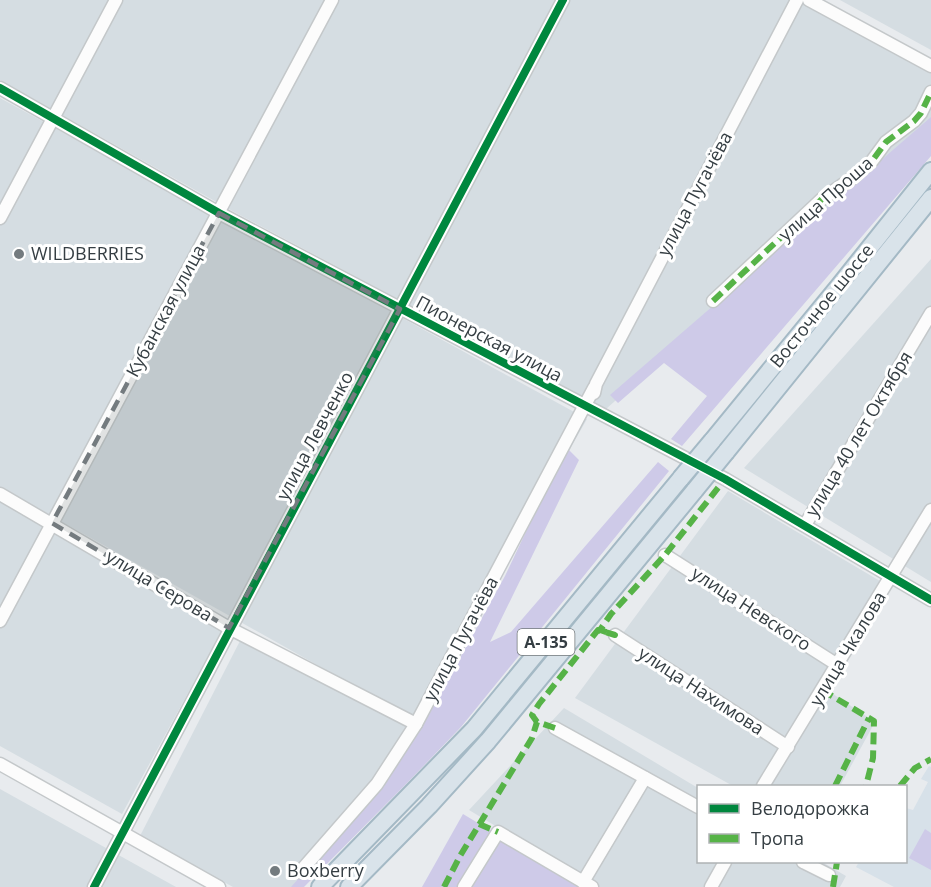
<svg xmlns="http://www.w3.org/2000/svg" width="931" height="887" viewBox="0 0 931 887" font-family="'Open Sans',sans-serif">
	<rect width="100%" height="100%" fill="#e8ebee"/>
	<!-- residential -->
	<g fill="#d5dde2">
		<path d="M0,0H795L931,73V121L606,409L236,213L0,80Z"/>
		<path d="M840,0H931V50Z"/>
		<path d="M0,98L587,419L415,720L0,487Z"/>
		<path d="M931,259V582L744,468Z"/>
		<path d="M728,491L885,584L827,690L875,722L840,786H733L575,698Z"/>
		<path d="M0,501L224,627L122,814L0,746Z"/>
		<path d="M242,637L422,730L387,789L295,887H233L140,836Z"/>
		<path d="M564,708L698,788V862H822L846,876L840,887H597L469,810Z"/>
		<path d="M0,789L176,887H0Z"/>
	</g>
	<!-- education -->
	<path fill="#d7e1e9" d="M929,766L931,767V887H894L856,867L859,862H906V808L913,810L928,782L921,779Z"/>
	<!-- green -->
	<g fill="#cecae8">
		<path d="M931,117V156L682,446L671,439L707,396L664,363L618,403L610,395Z"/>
		<path d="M566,447L579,460L490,642L511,632L658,462L669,471L461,727L409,781L304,887H291L378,790L391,773L428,716L505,576Z"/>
		<path d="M463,814L584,887H422Z"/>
		<path d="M925,829L931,833V870L909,858Z"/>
	</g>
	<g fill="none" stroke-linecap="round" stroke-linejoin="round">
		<!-- minor casing -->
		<g stroke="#c4c8ca" stroke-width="15">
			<g id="minor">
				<path d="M809,0L931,66"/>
				<path d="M0,88L219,213L725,479L931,600"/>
				<path d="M0,218L116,0"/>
				<path d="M713,301L822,199L854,177L872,161L886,142L914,121L921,113L931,92"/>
				<path d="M594,393L596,384L797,0"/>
				<path d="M0,494L229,628L416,724"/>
				<path d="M805,525L931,313"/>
				<path d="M665,555L836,664"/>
				<path d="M0,621L332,0"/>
				<path d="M615,635L788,747"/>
				<path d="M555,728L698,807"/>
				<path d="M0,764L219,887"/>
				<path d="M763,786L931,510"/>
				<path d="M803,862L829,875"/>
				<path d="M300,872L377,784L416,724L594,388"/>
				<path d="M583,882L645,778"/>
				<path d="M94,887L563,0"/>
				<path d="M464,887L498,832L592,887"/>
				<path d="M711,887L725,862"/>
			</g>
		</g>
		<!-- highway casing -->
		<g stroke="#a4b9c5" stroke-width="20">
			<g id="highway">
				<path d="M712,441L839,286L931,171"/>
				<path d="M726,452L931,198"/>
				<path d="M320,887L474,729L681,478"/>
				<path d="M349,887L429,806L488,741L695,490"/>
			</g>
		</g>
		<!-- minor -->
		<use href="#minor" stroke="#fcfcfc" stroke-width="12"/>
		<!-- highway -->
		<use href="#highway" stroke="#d9e3ea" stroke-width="16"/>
		<!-- highway-bridge casing -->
		<g stroke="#a4b9c5" stroke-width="20" stroke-linecap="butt">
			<g id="highway-bridge">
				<path d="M681,478L712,441"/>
				<path d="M695,490L726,452"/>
			</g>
		</g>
		<!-- highway-bridge -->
		<use href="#highway-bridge" stroke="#d9e3ea" stroke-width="16"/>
		<!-- quiet -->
		<g stroke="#56b347" stroke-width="6" stroke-dasharray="12 6" stroke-linecap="butt">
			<path d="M713,301L822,199L854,177L872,161L886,142L914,121L921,113L931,92"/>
			<path d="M822,690L874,721L873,758L866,786"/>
			<path d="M555,728L537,722L532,715L539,704L598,630L615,635L600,630L611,614L665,555L725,479"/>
			<path d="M835,786L869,718"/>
			<path d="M900,786L915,768L931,759"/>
			<path d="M479,824L498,832"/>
			<path d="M444,887L460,856L532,738L537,722"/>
			<path d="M833,887L837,862"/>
		</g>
		<!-- cycleway casing -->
		<g stroke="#fff" stroke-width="11">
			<g id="cycleway">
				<path d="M0,88L219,213L725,479L931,600"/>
				<path d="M94,887L563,0"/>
			</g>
		</g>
		<!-- cycleway -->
		<use href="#cycleway" stroke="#00873e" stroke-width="8"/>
	</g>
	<!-- marked area -->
	<path fill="#747b7f" fill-opacity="0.2" stroke="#747b7f" stroke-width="4.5" stroke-dasharray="12 8" stroke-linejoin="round" d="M219,213L400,309L229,628L52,523Z"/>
	<!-- markers -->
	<g fill="#747b7f" stroke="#fff" stroke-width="2">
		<circle cx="19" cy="254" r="6"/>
		<circle cx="275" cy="871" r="6"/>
	</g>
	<g text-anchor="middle" stroke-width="6" stroke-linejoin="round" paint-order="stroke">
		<!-- shield labels -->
		<rect fill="#fff" stroke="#72787b" stroke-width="1.5" x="517.5" y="629" width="57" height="26" rx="4.5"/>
		<g font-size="16" font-weight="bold" fill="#353e43">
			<text x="546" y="648">А-135</text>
		</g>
		<!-- street labels -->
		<g font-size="18" fill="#353e43" stroke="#fff">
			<text transform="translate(695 194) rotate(-62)" y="6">улица Пугачёва</text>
			<text transform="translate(826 199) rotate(-41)" y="6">улица Проша</text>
			<text transform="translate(822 306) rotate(-51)" y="6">Восточное шоссе</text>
			<text transform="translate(166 311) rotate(-62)" y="6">Кубанская улица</text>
			<text transform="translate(489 339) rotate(28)" y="6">Пионерская улица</text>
			<text transform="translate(859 434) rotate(-59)" y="6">улица 40 лет Октября</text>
			<text transform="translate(315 436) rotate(-62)" y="6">улица Левченко</text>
			<text transform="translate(159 586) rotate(31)" y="6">улица Серова</text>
			<text transform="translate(751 609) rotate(33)" y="6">улица Невского</text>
			<text transform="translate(461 639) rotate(-62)" y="6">улица Пугачёва</text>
			<text transform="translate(848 649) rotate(-59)" y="6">улица Чкалова</text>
			<text transform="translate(701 691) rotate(33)" y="6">улица Нахимова</text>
		</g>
		<!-- poi labels -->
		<g font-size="18" fill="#353e43" stroke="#fff" text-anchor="start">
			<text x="31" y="260">WILDBERRIES</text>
			<text x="287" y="877">Boxberry</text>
		</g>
	</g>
	<!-- legend -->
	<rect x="697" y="785" width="210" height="78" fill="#ffffff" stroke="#aeb2b4" stroke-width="1.5"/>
	<rect x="709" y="804" width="30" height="9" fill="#00873e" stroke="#aeb2b4" stroke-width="1.5"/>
	<text x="751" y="815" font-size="18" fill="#353e43">Велодорожка</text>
	<rect x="709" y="834" width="30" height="9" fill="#56b347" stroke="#aeb2b4" stroke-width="1.5"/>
	<text x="751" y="845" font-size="18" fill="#353e43">Тропа</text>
</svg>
